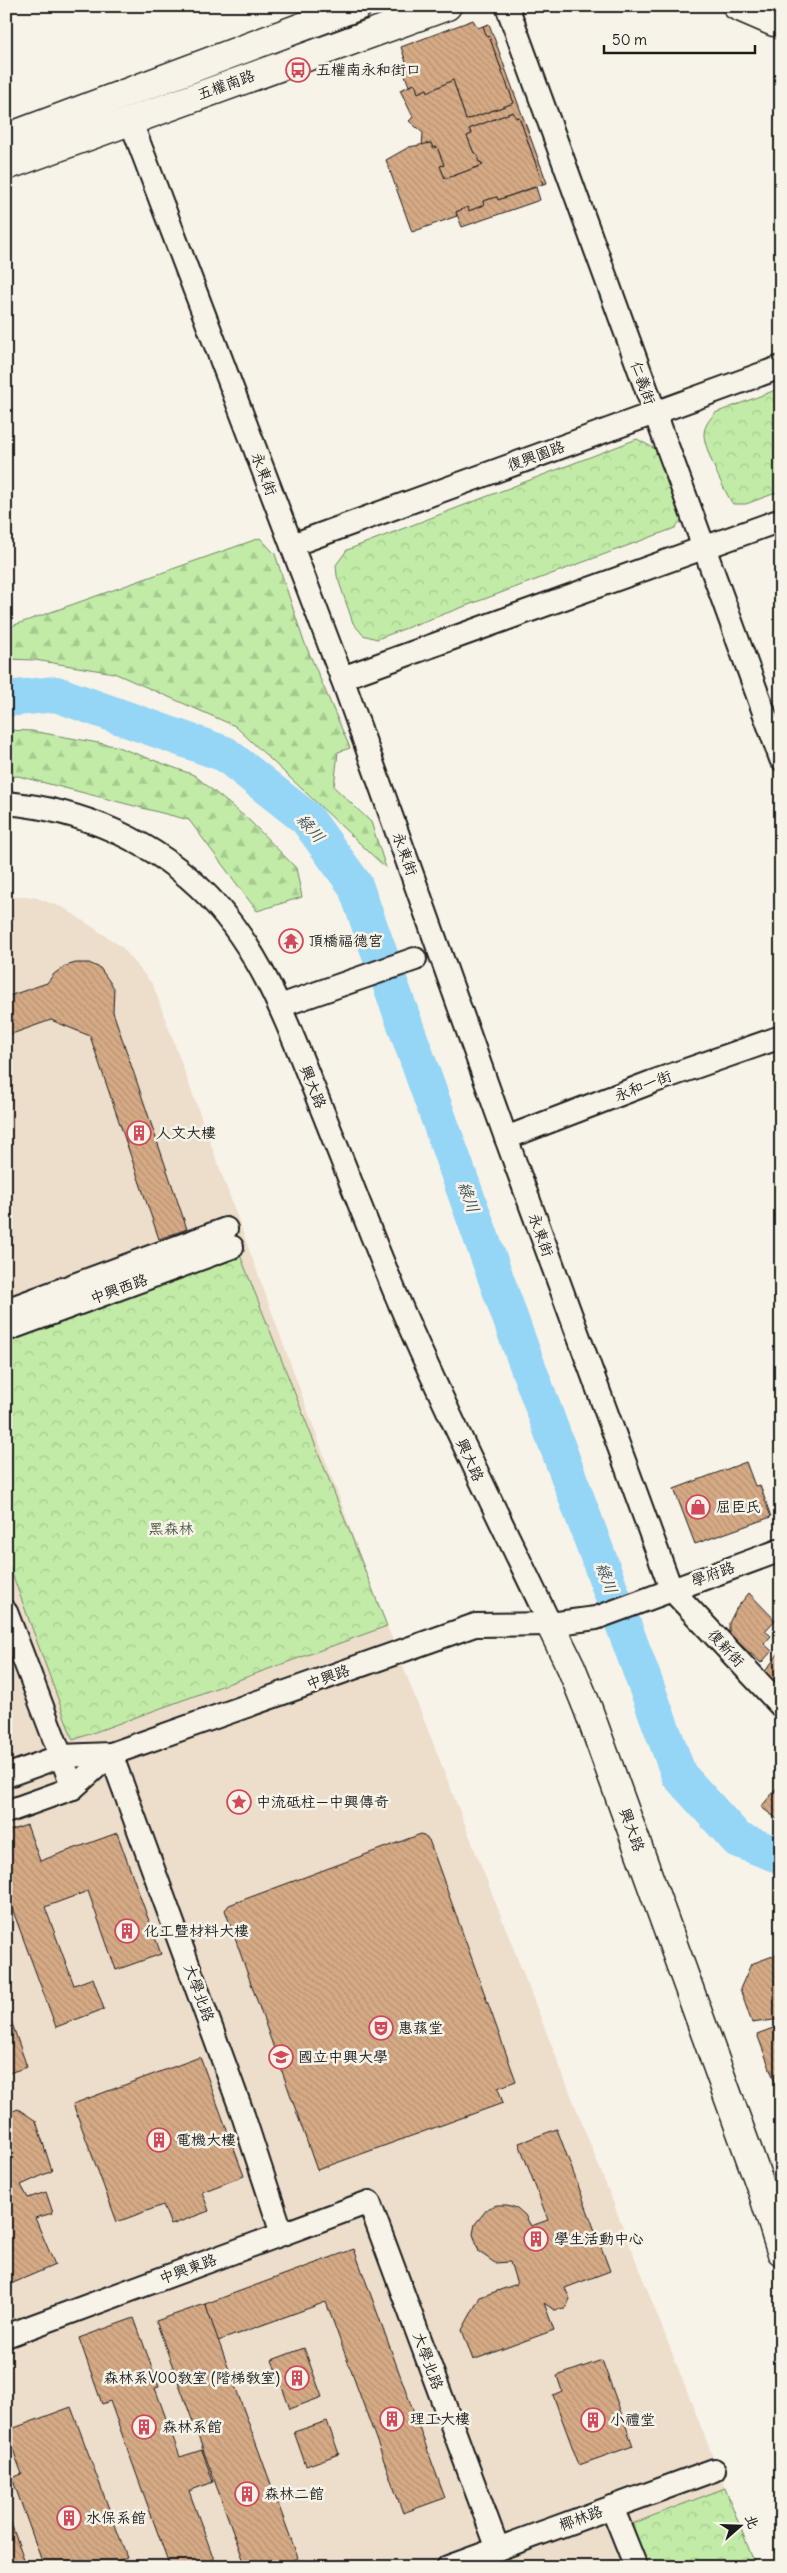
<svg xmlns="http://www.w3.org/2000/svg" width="787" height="2573" viewBox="0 0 787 2573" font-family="Delius,'LXGW WenKai TC',sans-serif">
	<defs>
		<pattern id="forest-firs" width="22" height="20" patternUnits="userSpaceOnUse" patternTransform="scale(1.25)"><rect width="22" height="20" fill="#c2eba7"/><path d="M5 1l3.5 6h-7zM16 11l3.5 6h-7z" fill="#a6c98f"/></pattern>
		<pattern id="park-crowns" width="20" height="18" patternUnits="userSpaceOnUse" patternTransform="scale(1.25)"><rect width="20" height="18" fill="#c2eba7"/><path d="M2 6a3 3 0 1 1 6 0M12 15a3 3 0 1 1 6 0" fill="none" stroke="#a6c98f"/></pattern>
		<pattern id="building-back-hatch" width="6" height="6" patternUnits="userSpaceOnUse" patternTransform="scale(1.25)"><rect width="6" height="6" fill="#d5aa86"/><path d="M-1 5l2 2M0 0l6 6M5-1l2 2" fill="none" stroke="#b69273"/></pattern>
	</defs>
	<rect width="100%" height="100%" fill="#f7f3e8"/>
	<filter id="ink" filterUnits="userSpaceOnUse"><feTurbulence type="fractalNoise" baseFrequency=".02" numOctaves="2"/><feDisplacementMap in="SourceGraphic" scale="10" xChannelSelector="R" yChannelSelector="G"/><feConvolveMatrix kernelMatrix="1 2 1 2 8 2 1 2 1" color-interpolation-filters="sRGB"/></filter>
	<g filter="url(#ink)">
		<!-- built -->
		<path fill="#edddcb" d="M6,897H34L64,908L122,947L153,985L371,1585L756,2567H6Z"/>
		<!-- forest -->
		<g fill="url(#forest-firs)" stroke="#6f8462">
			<path d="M260,538L275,554L303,639L350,748L338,752L334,787L371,822L386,868L235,726L114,673L35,660L6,659V628Z"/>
			<path d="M6,730L32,731L115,746L194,775L250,821L296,868L302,897L257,911L189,820L18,776L6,777Z"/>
		</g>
		<!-- park -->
		<g fill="url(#park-crowns)" stroke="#6f8462">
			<path d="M781,388V491L746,504H733C726,495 703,446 704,434C704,426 710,419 715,413Z"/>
			<path d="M637,439L657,450L683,519L675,528L377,639L363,635L353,623L337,576L336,565L347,550Z"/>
			<path d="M240,1255L387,1626L73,1740L6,1557V1341Z"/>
			<path d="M725,2488L756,2567H647L629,2525Z"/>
		</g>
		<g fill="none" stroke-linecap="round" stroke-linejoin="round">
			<!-- river -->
			<path stroke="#95d5f6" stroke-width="36" d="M6,699L56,694L225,754L307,819L355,885L518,1340L679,1775L738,1840L781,1856"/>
		</g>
		<!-- building -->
		<g fill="url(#building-back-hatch)" stroke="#1c1c1c">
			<path d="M473,20L478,28L483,26L487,37L489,36L514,103L466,120L453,80L428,92L427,89L418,93L415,84L409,86L402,67L407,65L401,47Z"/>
			<path d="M489,24L547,183L543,184L519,117L516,118L513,112L469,129L472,134L467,136L474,153H476L479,162H481L483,165L445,179L440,166L444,165L437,147L433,148L431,143L422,146L423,133L409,121L413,117L400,90L415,84L418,93L427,89L428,92L453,80L466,120L514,103L489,36L487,37L483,26Z"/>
			<path d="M513,112L516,118L519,117L543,184L498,200L497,197L483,201L484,205L469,211L468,207L456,212L457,216L412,232L386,160L409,147L431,143L433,148L437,147L444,165L440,166L445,179L483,165L481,162H479L476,153H474L467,136L472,134L469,129Z"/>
			<path d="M536,187L540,200L462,227L456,212L468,207L469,211L484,205L483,201L497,197L498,200Z"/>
			<path d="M76,963H89L100,968L114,988L113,1012L187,1229L159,1239L90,1036L51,1020L6,1036V997L47,983L54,974L65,966Z"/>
			<path d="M746,1462L755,1486L760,1485L771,1517L695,1544L674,1489Z"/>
			<path d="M749,1593L775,1620L765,1631L771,1636L764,1644L772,1651L761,1663L729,1634V1623L736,1609Z"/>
			<path d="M781,1650V1694L761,1677Z"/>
			<path d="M781,1783V1822L761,1807Z"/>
			<path d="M27,1825L40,1861L117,1833L161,1954L116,1970L88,1891L45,1907L74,1985L93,1978L104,2009L56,2027L6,1892V1832Z"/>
			<path d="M421,1834L429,1840L516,2081L498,2088L503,2103L317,2170L225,1910L229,1905Z"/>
			<path d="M781,1953V2019L752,2023L740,1989L751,1964Z"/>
			<path d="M6,2006L27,2067L6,2074Z"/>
			<path d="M781,2025V2098L757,2034Z"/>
			<path d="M200,2057L244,2176L202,2192L209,2211L171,2225L163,2205L117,2222L73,2104Z"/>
			<path d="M18,2109L36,2121L52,2171L21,2185L28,2198L46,2192L53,2213L35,2218L55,2265L6,2286V2114Z"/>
			<path d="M557,2129L610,2271L565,2288L570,2299L565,2309L554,2310L544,2303L554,2330L473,2360L462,2330L480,2297L517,2284L510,2262L495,2263L479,2252L473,2234L475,2224L488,2208L497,2205H507L517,2208L525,2215L531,2226L548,2220L519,2143Z"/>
			<path d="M354,2249L445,2498L403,2513L326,2302L218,2341L205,2304Z"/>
			<path d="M205,2304L298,2558L274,2567H246L156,2321Z"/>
			<path d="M134,2318L159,2387L155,2388L180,2457L202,2450L213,2482L189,2491L216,2565L211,2567H170L110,2401L102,2404L79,2338Z"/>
			<path d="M304,2348L322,2397L290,2409L272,2360Z"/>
			<path d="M602,2360L633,2446L579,2465L553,2395L562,2391L557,2376Z"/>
			<path d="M71,2407L127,2557L104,2567H44L12,2478L22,2474L6,2431Z"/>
			<path d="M327,2421L339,2454L306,2466L294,2432Z"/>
			<path d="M6,2510L27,2567H6Z"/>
		</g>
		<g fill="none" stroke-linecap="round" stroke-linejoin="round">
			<!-- minor casing -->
			<g stroke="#1c1c1c" stroke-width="26">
				<g id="minor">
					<path d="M507,6L781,759"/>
					<path d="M131,122L342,678L506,1138L671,1589L781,1706"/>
					<path d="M292,545L781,367"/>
					<path d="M342,678L781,520"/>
					<path d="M6,803C83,810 155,841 209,897C261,951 288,1024 315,1092C344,1164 372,1238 402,1309C448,1416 500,1519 550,1624"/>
					<path d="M280,1006L415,959"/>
					<path d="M506,1138L652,1082L781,1037"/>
					<path d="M6,1310L226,1229"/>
					<path d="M6,1330L232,1247"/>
					<path d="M6,1612L73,1788"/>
					<path d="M111,1754L242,2112L282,2234"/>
					<path d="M6,1776L61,1756L111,1754L475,1625L550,1624L596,1618L781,1550"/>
					<path d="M6,1812L73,1788L111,1754"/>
					<path d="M6,2336L369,2202L498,2549"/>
					<path d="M612,2507L636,2567"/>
					<path d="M448,2567L714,2470"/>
				</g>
			</g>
			<!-- tertiary casing -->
			<g stroke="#1c1c1c" stroke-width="31">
				<g id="tertiary">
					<path d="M737,6L774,22"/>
					<path d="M550,1624L571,1667L588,1709L763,2193L781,2251"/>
				</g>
			</g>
			<!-- secondary casing -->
			<g stroke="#1c1c1c" stroke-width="31">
				<g id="secondary">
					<path d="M6,138L358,6"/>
					<path d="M6,166L447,6"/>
				</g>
			</g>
			<!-- minor -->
			<use href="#minor" stroke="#f7f3e8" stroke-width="22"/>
			<!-- tertiary -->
			<use href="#tertiary" stroke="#f7f3e8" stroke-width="28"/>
			<!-- secondary -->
			<use href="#secondary" stroke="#f7f3e8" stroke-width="28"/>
		</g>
	</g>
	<!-- icons -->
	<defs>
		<g id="bus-ring" transform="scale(1.25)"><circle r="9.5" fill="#f7f3e8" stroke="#d1495b" stroke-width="1.5"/><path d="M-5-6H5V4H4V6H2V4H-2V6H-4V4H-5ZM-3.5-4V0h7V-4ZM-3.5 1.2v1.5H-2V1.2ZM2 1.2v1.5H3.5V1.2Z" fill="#d1495b"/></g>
		<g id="temple-ring" transform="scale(1.25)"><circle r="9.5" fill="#f7f3e8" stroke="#d1495b" stroke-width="1.5"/><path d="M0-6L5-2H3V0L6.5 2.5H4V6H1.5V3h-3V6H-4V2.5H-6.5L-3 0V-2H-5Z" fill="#d1495b"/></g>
		<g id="building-ring" transform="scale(1.25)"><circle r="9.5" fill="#f7f3e8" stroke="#d1495b" stroke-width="1.5"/><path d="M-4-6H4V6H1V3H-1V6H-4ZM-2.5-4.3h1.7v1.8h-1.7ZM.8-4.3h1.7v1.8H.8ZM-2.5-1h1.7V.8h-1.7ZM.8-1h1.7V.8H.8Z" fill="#d1495b"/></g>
		<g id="shop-ring" transform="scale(1.25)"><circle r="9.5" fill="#f7f3e8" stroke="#d1495b" stroke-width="1.5"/><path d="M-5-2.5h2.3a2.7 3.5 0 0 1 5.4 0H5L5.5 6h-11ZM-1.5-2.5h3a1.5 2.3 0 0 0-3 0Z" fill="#d1495b"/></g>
		<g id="sight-ring" transform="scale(1.25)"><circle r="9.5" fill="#f7f3e8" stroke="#d1495b" stroke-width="1.5"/><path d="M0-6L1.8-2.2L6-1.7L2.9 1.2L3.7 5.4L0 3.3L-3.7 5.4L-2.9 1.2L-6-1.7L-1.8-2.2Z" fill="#d1495b"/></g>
		<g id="theatre-ring" transform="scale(1.25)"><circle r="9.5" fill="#f7f3e8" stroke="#d1495b" stroke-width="1.5"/><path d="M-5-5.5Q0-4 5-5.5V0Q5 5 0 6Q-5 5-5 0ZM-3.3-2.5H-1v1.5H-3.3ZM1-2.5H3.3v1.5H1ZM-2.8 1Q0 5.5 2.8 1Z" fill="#d1495b"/></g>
		<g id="university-ring" transform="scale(1.25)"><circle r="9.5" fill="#f7f3e8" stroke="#d1495b" stroke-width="1.5"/><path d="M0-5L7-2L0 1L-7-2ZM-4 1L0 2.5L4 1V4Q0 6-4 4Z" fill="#d1495b"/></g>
	</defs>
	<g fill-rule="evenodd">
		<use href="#bus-ring" x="298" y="70"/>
		<use href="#temple-ring" x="291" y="941"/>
		<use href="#building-ring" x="139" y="1133"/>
		<use href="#shop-ring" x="698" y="1507"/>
		<use href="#sight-ring" x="239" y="1802"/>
		<use href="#building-ring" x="127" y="1931"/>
		<use href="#theatre-ring" x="381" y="2028"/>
		<use href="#university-ring" x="281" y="2057"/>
		<use href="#building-ring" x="159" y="2140"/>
		<use href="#building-ring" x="536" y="2239"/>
		<use href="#building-ring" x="297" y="2378"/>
		<use href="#building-ring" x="392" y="2419"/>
		<use href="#building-ring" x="593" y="2420"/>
		<use href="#building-ring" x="144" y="2427"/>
		<use href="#building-ring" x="247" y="2494"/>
		<use href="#building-ring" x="69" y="2518"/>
	</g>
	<g text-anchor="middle" stroke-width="5" stroke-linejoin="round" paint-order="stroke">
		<!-- poi labels -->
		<g font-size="15" fill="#1c1c1c" stroke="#f7f3e8" text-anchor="start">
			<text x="316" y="75">五權南永和街口</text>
			<text x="308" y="946">頂橋福德宮</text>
			<text x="156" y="1138">人文大樓</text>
			<text x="716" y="1512">屈臣氏</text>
			<text x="256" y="1807">中流砥柱—中興傳奇</text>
			<text x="144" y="1936">化工暨材料大樓</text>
			<text x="398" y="2033">惠蓀堂</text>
			<text x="298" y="2062">國立中興大學</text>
			<text x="176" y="2145">電機大樓</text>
			<text x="554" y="2244">學生活動中心</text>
			<text x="280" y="2383" text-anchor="end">森林系V00教室 (階梯教室)</text>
			<text x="410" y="2424">理工大樓</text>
			<text x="610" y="2425">小禮堂</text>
			<text x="162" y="2432">森林系館</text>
			<text x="264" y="2499">森林二館</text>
			<text x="86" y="2523">水保系館</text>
		</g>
		<!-- street labels -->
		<g font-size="15" fill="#1c1c1c" stroke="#f7f3e8">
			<text transform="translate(226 85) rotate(-20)" y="5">五權南路</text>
			<text transform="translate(643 383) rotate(70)" y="5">仁義街</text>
			<text transform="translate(536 456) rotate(-20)" y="5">復興園路</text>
			<text transform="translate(264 474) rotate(69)" y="5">永東街</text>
			<text transform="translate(405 854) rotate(70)" y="5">永東街</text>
			<text transform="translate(643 1086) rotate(-21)" y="5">永和一街</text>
			<text transform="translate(313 1087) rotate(68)" y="5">興大路</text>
			<text transform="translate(541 1235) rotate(70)" y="5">永東街</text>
			<text transform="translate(119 1289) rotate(-20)" y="5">中興西路</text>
			<text transform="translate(470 1460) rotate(66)" y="5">興大路</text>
			<text transform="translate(713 1574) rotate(-20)" y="5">學府路</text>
			<text transform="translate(726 1648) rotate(47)" y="5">復新街</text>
			<text transform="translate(328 1677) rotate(-20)" y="5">中興路</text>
			<text transform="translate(632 1830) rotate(70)" y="5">興大路</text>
			<text transform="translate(199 1993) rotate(70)" y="5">大學北路</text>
			<text transform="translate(188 2269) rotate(-20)" y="5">中興東路</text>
			<text transform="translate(428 2361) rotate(70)" y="5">大學北路</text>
			<text transform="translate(581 2518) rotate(-20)" y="5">椰林路</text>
		</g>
		<!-- park labels -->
		<g font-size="15" fill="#4e5a46" stroke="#f7f3e8">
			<text x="171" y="1534">黑森林</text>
		</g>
		<!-- water labels -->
		<g font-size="16" font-style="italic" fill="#40545d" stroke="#f7f3e8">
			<text transform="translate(311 828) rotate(49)" y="6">綠川</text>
			<text transform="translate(469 1197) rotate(70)" y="6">綠川</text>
			<text transform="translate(607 1578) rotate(70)" y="6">綠川</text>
		</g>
	</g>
	<!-- margin -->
	<rect width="787" height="2573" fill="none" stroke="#f7f3e8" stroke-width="25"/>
	<rect x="12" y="12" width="762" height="2548" fill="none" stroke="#1c1c1c" stroke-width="2" filter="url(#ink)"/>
	<!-- north arrow -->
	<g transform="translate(740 2526) rotate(70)" stroke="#f7f3e8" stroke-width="4" paint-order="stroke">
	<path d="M0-4L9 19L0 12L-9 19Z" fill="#1c1c1c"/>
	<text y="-8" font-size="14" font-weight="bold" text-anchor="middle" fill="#1c1c1c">北</text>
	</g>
	<!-- scale -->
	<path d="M604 45v8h151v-8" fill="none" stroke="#1c1c1c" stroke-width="2.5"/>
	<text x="612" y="45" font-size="15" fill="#1c1c1c" stroke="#f7f3e8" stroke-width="4" paint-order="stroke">50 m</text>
</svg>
